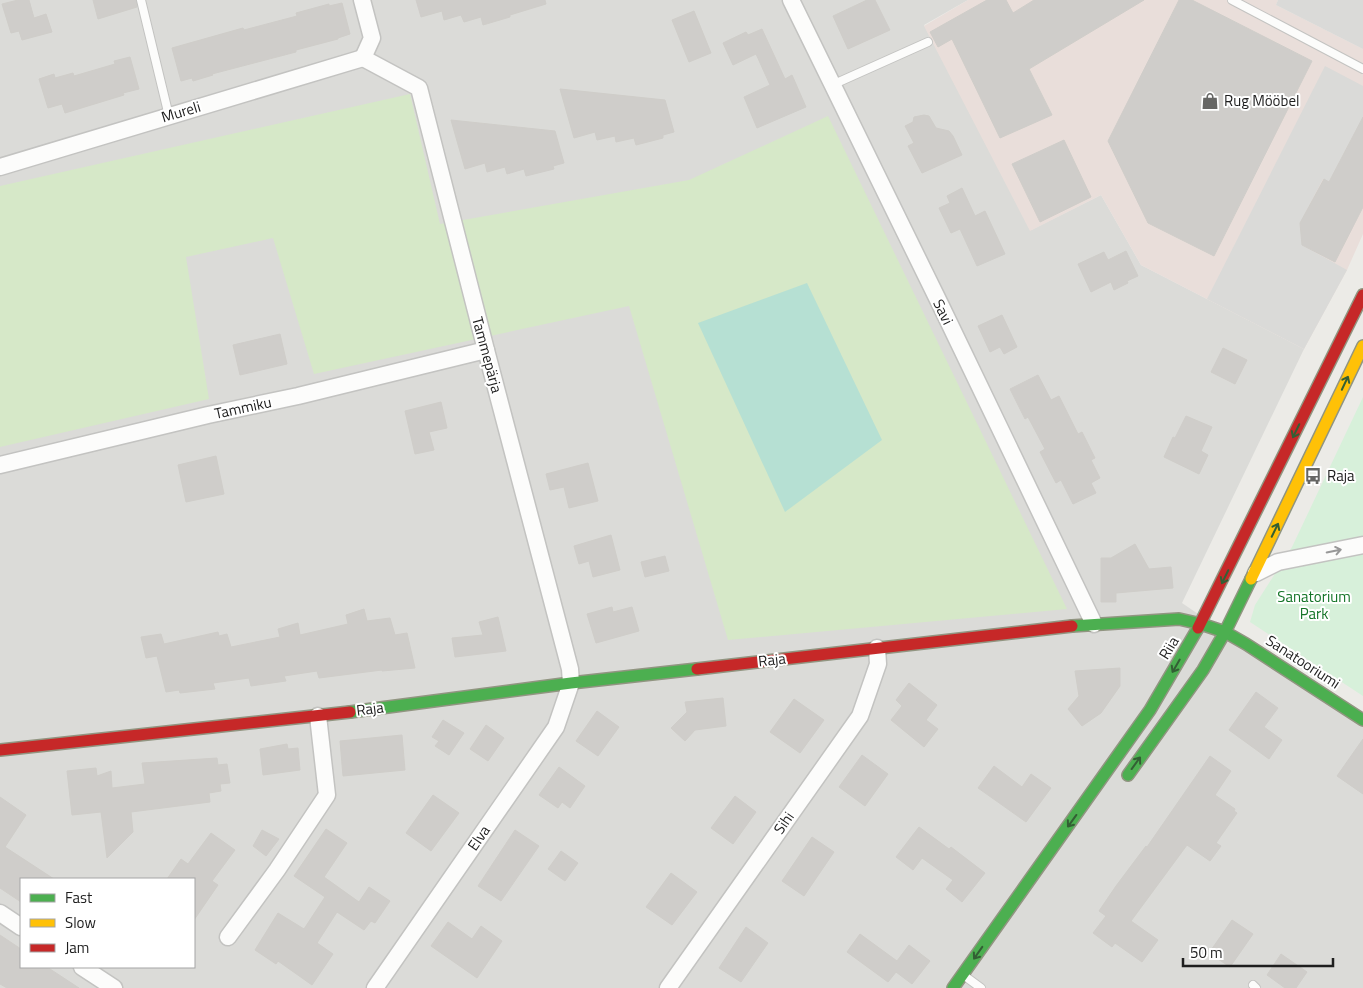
<svg xmlns="http://www.w3.org/2000/svg" width="1363" height="988" viewBox="0 0 1363 988" font-family="'Titillium Web',sans-serif">
	<rect width="100%" height="100%" fill="#ecebe7"/>
	<!-- residential -->
	<path fill="#dbdbd8" fill-rule="evenodd" d="M0,0H968L924,25L1031,230L1101,195L1141,265L1304,349L1182,603L1363,726V988H0ZM21,879H194V967H21Z"/>
	<!-- commercial -->
	<path fill="#e9deda" d="M968,0H1278L1276,5L1363,49V234L1347,270L1304,349L1141,265L1101,195L1030,231L924,26Z"/>
	<!-- religious -->
	<g fill="#dadad8">
		<path d="M1278,0H1363V49L1276,5Z"/>
		<path d="M1325,66L1363,86V117L1329,182L1323,179L1300,223L1302,245L1347,270L1304,349L1207,299Z"/>
	</g>
	<!-- grass -->
	<path fill="#d6e8c8" d="M410,94L440,224L689,180L828,116L1067,609L728,640L629,306L314,374L273,238L186,257L209,399L0,447V186Z"/>
	<!-- park -->
	<path fill="#d7f0da" d="M1363,397V696L1250,622L1255,605L1292,547Z"/>
	<!-- pitch -->
	<path fill="#b6e0d3" d="M807,283L882,440L785,512L698,323Z"/>
	<!-- building -->
	<g fill="#cfcdca" stroke="#cfcdc9">
		<path d="M18,0H29L34,18L46,14L52,32L22,40L19,31L11,33L2,4Z"/>
		<path d="M93,0H136L137,7L98,19Z"/>
		<path d="M416,0H545L546,4L510,15V17L483,25L481,17L464,22L461,15L444,20L442,11L421,17Z"/>
		<path d="M867,0H875L890,30L848,49L833,16Z"/>
		<path d="M987,0H1006L1013,13L1034,0H1144L1029,69L1052,115L1000,138L952,39L938,47L930,32Z"/>
		<path d="M1179,0H1192L1312,61L1214,256L1148,223L1108,141Z"/>
		<path d="M342,3L350,34L338,38V39L296,50V52L212,74L213,75L193,81L192,78L181,81L172,48L211,37L243,28L244,30L297,16L296,13L329,4V6Z"/>
		<path d="M694,11L711,53L689,62L672,20Z"/>
		<path d="M762,29L785,79L792,75L806,107L757,128L744,97L770,85L756,54L733,65L723,43L746,32L748,35Z"/>
		<path d="M130,57L139,89L123,93L124,95L65,113L62,104L48,108L39,79L54,74L55,78L73,73L74,76L115,64L114,61Z"/>
		<path d="M560,89L665,100L674,132L663,135V138L636,145L634,138L616,142L615,136L597,140L595,132L574,138Z"/>
		<path d="M924,115L929,116L936,128L949,131L953,136L962,155L922,173L908,146L914,143L905,126L913,122L914,117Z"/>
		<path d="M1363,117V207L1335,262L1302,245L1300,223L1324,179L1329,182Z"/>
		<path d="M451,120L555,131L564,163L553,166L554,169L526,176L524,169L507,174L505,167L487,172L485,163L465,169Z"/>
		<path d="M1064,140L1091,197L1040,222L1012,164Z"/>
		<path d="M962,188L975,216L985,211L1005,254L977,266L960,229L951,233L939,208L950,203L947,196Z"/>
		<path d="M1126,251L1138,276L1127,281L1128,283L1114,290L1111,282L1091,292L1078,264L1104,252L1108,260Z"/>
		<path d="M1002,315L1017,347L1004,354L1000,347L990,352L978,326Z"/>
		<path d="M280,334L287,364L240,375L233,345Z"/>
		<path d="M1223,348L1247,360L1235,384L1211,372Z"/>
		<path d="M1038,375L1051,400L1059,396L1078,434L1082,432L1095,458L1091,460L1100,478L1091,483L1096,493L1073,504L1061,480L1056,483L1040,452L1045,449L1028,417L1025,419L1010,389Z"/>
		<path d="M441,402L447,428L429,432L434,450L415,454L405,411Z"/>
		<path d="M1186,416L1212,427L1201,451L1208,455L1199,474L1164,457L1173,437L1175,438Z"/>
		<path d="M216,456L224,494L186,502L178,465Z"/>
		<path d="M588,463L598,501L569,508L564,487L550,490L546,474Z"/>
		<path d="M611,535L620,570L593,577L589,561L579,564L574,546Z"/>
		<path d="M1135,544L1149,569L1171,567L1173,588L1116,593V602H1101V558H1111Z"/>
		<path d="M665,556L669,571L645,577L641,562Z"/>
		<path d="M612,607L613,612L632,607L639,631L596,643L587,614Z"/>
		<path d="M364,609L367,621L390,618L395,635L407,633L415,668L382,671V670L319,678L317,671L284,676L286,681L251,686L249,678L213,683L215,689L180,693L179,690L166,692L157,656L146,658L141,637L161,634L164,644L218,632L219,636L227,634L231,647L280,637L278,629L298,623L300,635L348,624L346,615Z"/>
		<path d="M498,617L506,651L455,657L452,638L483,635L479,622Z"/>
		<path d="M1120,668V686L1101,713L1082,726L1068,709L1079,696L1075,671Z"/>
		<path d="M909,683L937,705L926,720L938,729L924,747L891,720L902,706L896,700Z"/>
		<path d="M1256,692L1278,708L1264,727L1282,740L1269,759L1229,730Z"/>
		<path d="M723,698L726,726L695,730L685,741L671,728L687,712L685,702Z"/>
		<path d="M794,699L824,720L800,753L770,732Z"/>
		<path d="M597,711L619,727L598,756L576,741Z"/>
		<path d="M443,720L464,733L449,755L435,746L439,741L432,737Z"/>
		<path d="M486,725L504,738L488,761L470,749Z"/>
		<path d="M402,735L405,770L343,776L340,741Z"/>
		<path d="M1363,739V794L1337,776Z"/>
		<path d="M287,744L288,749L298,748L300,770L263,775L260,749Z"/>
		<path d="M862,755L888,774L865,806L839,787Z"/>
		<path d="M1210,756L1231,771L1215,795L1235,809L1234,811L1237,813L1216,843L1221,846L1210,861L1187,845L1131,921L1158,940L1142,962L1115,943L1112,947L1093,933L1106,916L1099,911L1116,886L1146,846L1147,847Z"/>
		<path d="M217,758L218,765L227,764L230,783L220,784L221,791L209,793L210,802L131,812L133,832L107,858L101,812L72,815L67,771L96,768L97,776L111,771L112,788L145,784L142,763Z"/>
		<path d="M994,766L1022,787L1031,774L1051,788L1026,822L978,788Z"/>
		<path d="M559,767L585,786L570,808L562,802L558,808L539,795Z"/>
		<path d="M433,795L459,813L431,851L406,833Z"/>
		<path d="M735,796L756,812L733,844L711,828Z"/>
		<path d="M0,797L26,815L5,847L54,879H21V902L0,888Z"/>
		<path d="M919,827L949,849L951,847L985,873L962,902L946,889L953,880L922,858L913,870L896,857Z"/>
		<path d="M326,829L347,843L324,877L359,902L369,887L390,901L375,923L371,921L364,930L337,912L317,943L333,954L312,985L278,961L276,964L255,950L278,913L304,929L325,897L294,876Z"/>
		<path d="M262,830L279,839L266,856L253,846Z"/>
		<path d="M515,830L539,846L501,901L478,886Z"/>
		<path d="M211,833L235,850L212,881L218,885L194,920V879H167L181,859L188,864Z"/>
		<path d="M812,837L834,852L804,896L782,881Z"/>
		<path d="M561,851L578,863L565,881L548,869Z"/>
		<path d="M671,873L697,892L672,925L646,907Z"/>
		<path d="M1232,920L1253,934L1230,967L1209,953Z"/>
		<path d="M448,922L472,939L481,926L502,941L477,978L431,946Z"/>
		<path d="M746,927L768,943L741,982L719,968Z"/>
		<path d="M860,934L897,961L909,945L930,961L912,984L896,972L888,982L847,952Z"/>
		<path d="M0,935L21,949V967H47L79,988H7L0,984Z"/>
		<path d="M1281,954L1307,972L1296,988H1285L1267,975Z"/>
	</g>
	<g fill="none" stroke-linecap="round" stroke-linejoin="round">
		<!-- lane casing -->
		<g stroke="#c3c3c1" stroke-width="10">
			<g id="lane">
				<path d="M141,0L169,116"/>
				<path d="M1232,0L1363,69"/>
				<path d="M832,85L928,42"/>
				<path d="M966,977L981,988"/>
				<path d="M1253,985L1256,988"/>
			</g>
		</g>
		<!-- street casing -->
		<g stroke="#c3c3c1" stroke-width="19">
			<g id="street">
				<path d="M362,0L372,38L363,58"/>
				<path d="M791,0L941,306L1094,624"/>
				<path d="M363,58L419,88L486,350L570,669L571,683L556,727L375,988"/>
				<path d="M0,167L363,58"/>
				<path d="M0,465L208,415L298,396L486,350"/>
				<path d="M1256,573L1278,562L1363,545"/>
				<path d="M0,913L21,927"/>
				<path d="M228,937L277,870L327,795L318,716"/>
				<path d="M82,967L114,988"/>
				<path d="M668,988L860,716L878,664L877,648"/>
			</g>
		</g>
		<!-- fast casing -->
		<g stroke="#919581" stroke-width="14">
			<g id="fast">
				<path d="M1072,626L1179,619L1201,624L1225,632L1246,644L1363,720"/>
				<path d="M350,712L571,683L697,669"/>
				<path d="M1128,775L1203,670L1225,632L1251,579"/>
				<path d="M953,988L1150,710L1198,628"/>
			</g>
		</g>
		<!-- slow casing -->
		<g stroke="#919581" stroke-width="14">
			<path id="slow" d="M1251,579L1363,346"/>
		</g>
		<!-- jam casing -->
		<g stroke="#919581" stroke-width="14">
			<g id="jam">
				<path d="M1198,628L1363,295"/>
				<path d="M697,669L1072,626"/>
				<path d="M0,750L350,712"/>
			</g>
		</g>
		<!-- lane -->
		<use href="#lane" stroke="#fcfcfb" stroke-width="8"/>
		<!-- street -->
		<use href="#street" stroke="#fcfcfb" stroke-width="16"/>
		<!-- fast -->
		<use href="#fast" stroke="#4caf50" stroke-width="11"/>
		<!-- slow -->
		<use href="#slow" stroke="#ffc107" stroke-width="11"/>
		<!-- jam -->
		<use href="#jam" stroke="#c62828" stroke-width="11"/>
	</g>
	<!-- one-way arrows -->
	<defs><path id="oneway-shaft" d="M-6 0H5M1.5-3L5.5 0L1.5 3" fill="none" stroke-width="1.6" stroke-linecap="round" stroke-linejoin="round" transform="scale(1.25)"/></defs>
	<g stroke="#335f34">
		<use href="#oneway-shaft" transform="translate(1345 383) rotate(-65)"/>
		<use href="#oneway-shaft" transform="translate(1296 431) rotate(116)"/>
		<use href="#oneway-shaft" transform="translate(1275 530) rotate(-64)"/>
		<use href="#oneway-shaft" transform="translate(1225 577) rotate(116)"/>
		<use href="#oneway-shaft" transform="translate(1176 666) rotate(120)"/>
		<use href="#oneway-shaft" transform="translate(1136 763) rotate(-54)"/>
		<use href="#oneway-shaft" transform="translate(1072 821) rotate(126)"/>
		<use href="#oneway-shaft" transform="translate(978 953) rotate(125)"/>
	</g>
	<use stroke="#989898" href="#oneway-shaft" transform="translate(1334 551) rotate(-11)"/>
	<!-- icons -->
	<defs>
		<g id="shop-bare" transform="scale(1.35)"><path d="M-5-2.5h2.3a2.7 3.5 0 0 1 5.4 0H5L5.5 6h-11ZM-1.5-2.5h3a1.5 2.3 0 0 0-3 0Z" fill="#666664" stroke="#fff" stroke-width="2.5" paint-order="stroke"/></g>
		<g id="bus-bare" transform="scale(1.35)"><path d="M-5-6H5V4H4V6H2V4H-2V6H-4V4H-5ZM-3.5-4V0h7V-4ZM-3.5 1.2v1.5H-2V1.2ZM2 1.2v1.5H3.5V1.2Z" fill="#666664" stroke="#fff" stroke-width="2.5" paint-order="stroke"/></g>
	</defs>
	<g fill-rule="evenodd">
		<use href="#shop-bare" x="1210" y="101"/>
		<use href="#bus-bare" x="1313" y="476"/>
	</g>
	<g text-anchor="middle" stroke-width="4" stroke-linejoin="round" paint-order="stroke">
		<!-- poi labels -->
		<g font-size="15" fill="#1e1e1e" stroke="#fff" text-anchor="start">
			<text x="1224" y="106">Rug Mööbel</text>
			<text x="1327" y="481">Raja</text>
		</g>
		<!-- street labels -->
		<g font-size="15" fill="#1e1e1e" stroke="#fff">
			<text transform="translate(181 112) rotate(-17)" y="5">Mureli</text>
			<text transform="translate(943 312) rotate(64)" y="5">Savi</text>
			<text transform="translate(487 355) rotate(75)" y="5">Tammepärja</text>
			<text transform="translate(243 408) rotate(-12)" y="5">Tammiku</text>
			<text transform="translate(1169 648) rotate(-59)" y="5">Riia</text>
			<text transform="translate(772 660) rotate(-6)" y="5">Raja</text>
			<text transform="translate(1303 662) rotate(33)" y="5">Sanatooriumi</text>
			<text transform="translate(370 709) rotate(-7)" y="5">Raja</text>
			<text transform="translate(784 823) rotate(-55)" y="5">Sihi</text>
			<text transform="translate(479 838) rotate(-55)" y="5">Elva</text>
		</g>
		<!-- park labels -->
		<g font-size="15" fill="#147427" stroke="#fff">
			<text x="1314" y="602">Sanatorium<tspan x="1314" dy="17">Park</tspan></text>
		</g>
	</g>
	<!-- legend -->
	<rect x="20" y="878" width="175" height="90" fill="#ffffff" stroke="#a5a5a5"/>
	<rect x="30" y="894" width="25" height="8" fill="#4caf50" stroke="#a5a5a5"/>
	<text x="65" y="903" font-size="15" fill="#1e1e1e">Fast</text>
	<rect x="30" y="919" width="25" height="8" fill="#ffc107" stroke="#a5a5a5"/>
	<text x="65" y="928" font-size="15" fill="#1e1e1e">Slow</text>
	<rect x="30" y="944" width="25" height="8" fill="#c62828" stroke="#a5a5a5"/>
	<text x="65" y="953" font-size="15" fill="#1e1e1e">Jam</text>
	<!-- scale -->
	<path d="M1183 958v8h150v-8" fill="none" stroke="#1e1e1e" stroke-width="2.5"/>
	<text x="1190" y="958" font-size="15" fill="#1e1e1e" stroke="#ffffff" stroke-width="4" paint-order="stroke">50 m</text>
</svg>
